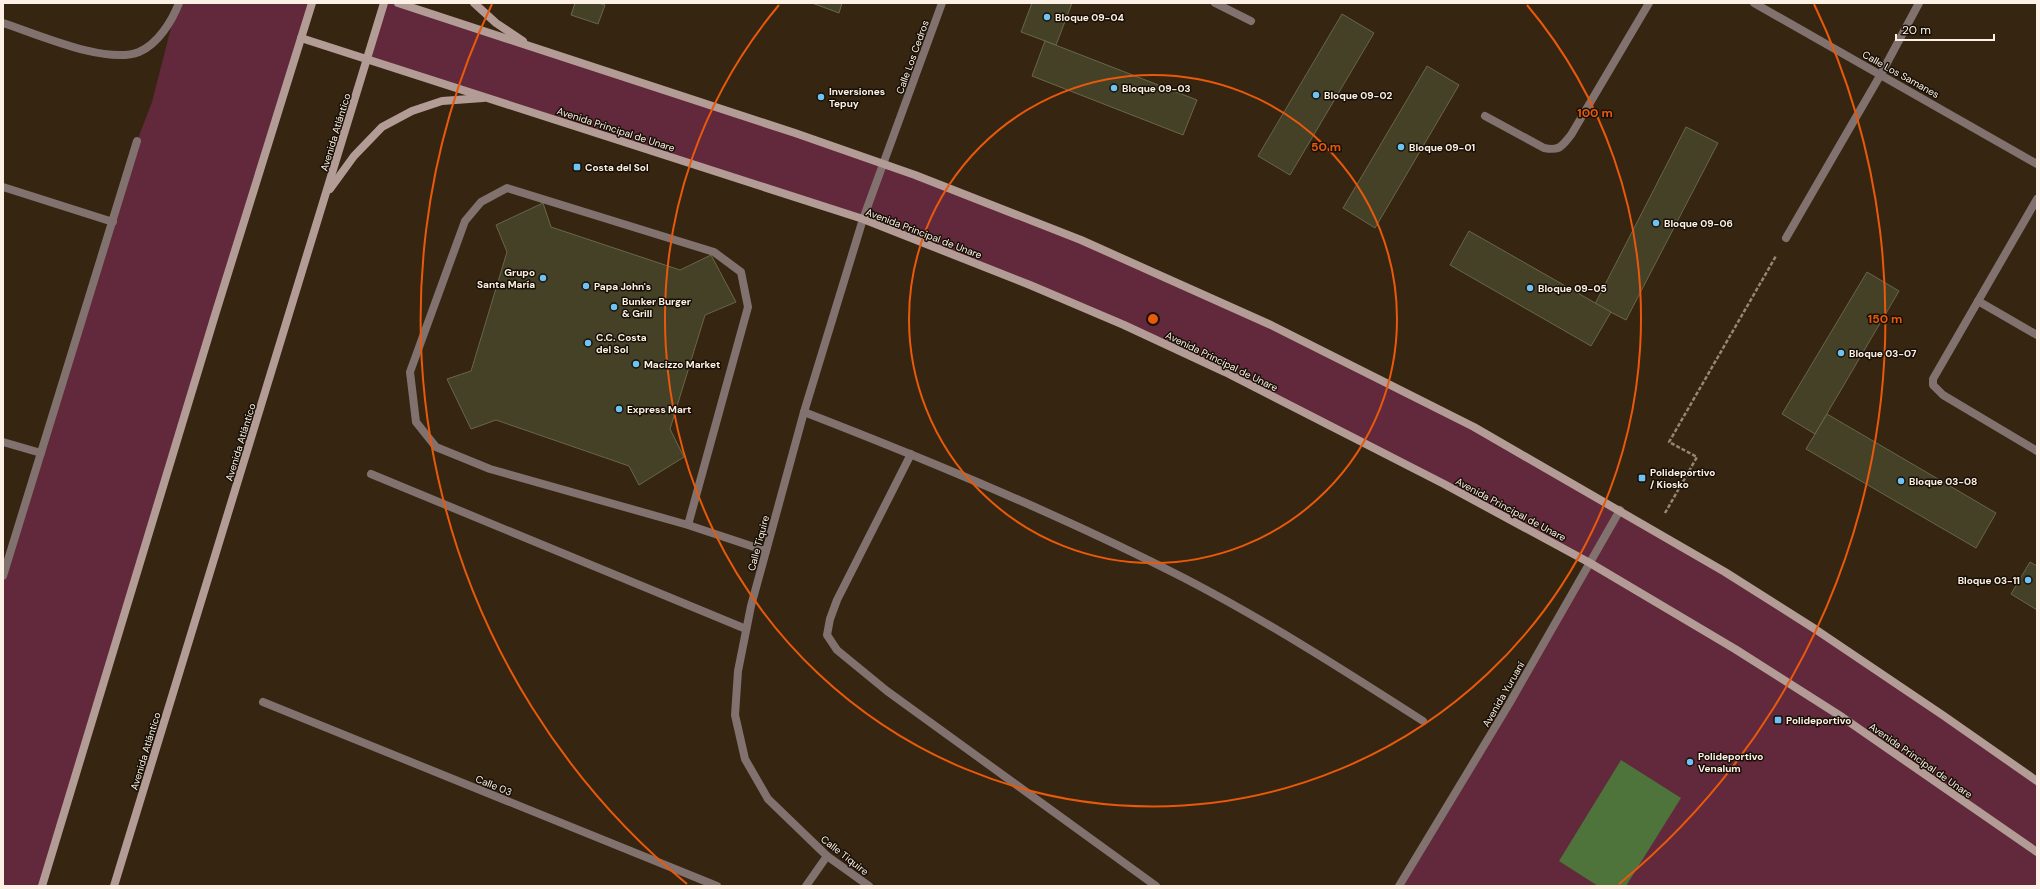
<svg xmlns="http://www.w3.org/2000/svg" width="2040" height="889" viewBox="0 0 2040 889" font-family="'DM Sans',sans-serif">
	<rect width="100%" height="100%" fill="#362510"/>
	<!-- green -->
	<g fill="#62283b">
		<path d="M179,3H312L42,886H3V576L137,141L152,102L174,16Z"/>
		<path d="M384,3H398L795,133L1081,240L1385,381L1725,572L2037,781V886H1399L1590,563L1444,484L1124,325L863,219L367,59Z"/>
	</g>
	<!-- water -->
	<path fill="#4e743b" d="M1621,760L1681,798L1626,886H1598L1559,861Z"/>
	<!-- building -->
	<g fill="#444127" stroke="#696649">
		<path d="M575,3H598L605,5L598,24L571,15Z"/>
		<path d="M812,3H842L839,13Z"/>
		<path d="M1032,3H1072L1056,45L1021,32Z"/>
		<path d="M1342,14L1374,33L1290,175L1258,156Z"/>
		<path d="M1045,41L1197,100L1183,135L1032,76Z"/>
		<path d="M1427,66L1459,85L1375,228L1343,208Z"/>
		<path d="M1686,127L1718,143L1626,320L1595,304Z"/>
		<path d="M543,203L551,227L680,270L711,255L736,302L705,315L670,429L684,457L639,485L629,466L496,420L471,429L447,379L471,371L507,252L496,225Z"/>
		<path d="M1469,231L1611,312L1591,346L1450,265Z"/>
		<path d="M1867,272L1899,291L1815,434L1782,414Z"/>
		<path d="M1827,414L1996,513L1976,548L1806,449Z"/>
		<path d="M2030,562L2037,566V610L2011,594Z"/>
	</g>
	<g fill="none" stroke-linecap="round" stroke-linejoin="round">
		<!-- path -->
		<path stroke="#958676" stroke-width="2.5" stroke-dasharray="4 2" stroke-linecap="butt" d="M1665,513L1697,457L1669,442L1776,256"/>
		<!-- lane -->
		<g stroke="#81726f" stroke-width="8">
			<path d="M1215,3L1251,21"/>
			<path d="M1485,116L1544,148C1560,151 1561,147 1571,135L1649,3"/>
			<path d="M2037,199L1933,379V385L1943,395L2037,451"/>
			<path d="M1978,301L2037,335"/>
			<path d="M688,525L748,307L741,272L714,252L507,188L481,202L465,221L410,372L416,422L436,447L490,469L688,525L766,551"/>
		</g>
		<!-- street -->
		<g stroke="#81726f" stroke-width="8">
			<path d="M1754,3L2037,164"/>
			<path d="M3,23C37,34 106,65 139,52C158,44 172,21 179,3"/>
			<path d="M3,187L113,222"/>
			<path d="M1786,238L1881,74L1919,3"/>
			<path d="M804,412C933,462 1061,515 1184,578C1267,621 1345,671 1423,721"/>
			<path d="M3,442L41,453"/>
			<path d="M911,454L837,600L830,619L827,635L837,650L887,691L1156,886"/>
			<path d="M371,474L746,629"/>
			<path d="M3,576L137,141"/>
			<path d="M263,702L717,886"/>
			<path d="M806,886L827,856"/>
			<path d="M869,886L827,856L768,799L745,759L735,715L738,671L751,606L804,412L863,219L942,3"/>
			<path d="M1399,886L1509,704L1620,510"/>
		</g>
		<!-- secondary -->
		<g stroke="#b39c96" stroke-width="8">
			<path d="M398,3L795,133L915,175L1081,240L1271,325L1474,427L1725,572L1815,629L1944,716L2037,781"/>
			<path d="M474,3L496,23L523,41"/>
			<path d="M301,38L863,219L1030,285L1124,325L1225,372L1444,484L1590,563L1735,649L1842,717L2037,852"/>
			<path d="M330,189L354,156L382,127L412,111L442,101L483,98"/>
			<path d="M42,886L215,315L312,3"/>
			<path d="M114,886L384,3"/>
		</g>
	</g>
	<!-- distance rings -->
	<g fill="none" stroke="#e8590c" stroke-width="2">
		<circle cx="1153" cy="319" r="244"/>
		<path d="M1527 5A488 488 0 1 1 779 5"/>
		<path d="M687 884A732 732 0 0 1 492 4M1814 4A732 732 0 0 1 1619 884"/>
	</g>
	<!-- markers -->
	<g fill="#6fc2f4" stroke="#181007" stroke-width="1.5">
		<circle cx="1047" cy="17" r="4"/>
		<circle cx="1114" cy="88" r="4"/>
		<circle cx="1316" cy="95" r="4"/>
		<circle cx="821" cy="97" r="4"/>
		<circle cx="1401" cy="147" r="4"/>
		<rect x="573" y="163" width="8" height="8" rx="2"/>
		<circle cx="1656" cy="223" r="4"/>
		<circle cx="543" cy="278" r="4"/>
		<circle cx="586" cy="286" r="4"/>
		<circle cx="1530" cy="288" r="4"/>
		<circle cx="614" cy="307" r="4"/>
		<circle cx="588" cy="343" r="4"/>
		<circle cx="1841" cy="353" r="4"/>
		<circle cx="636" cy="364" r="4"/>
		<circle cx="619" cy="409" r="4"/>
		<rect x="1638" y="474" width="8" height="8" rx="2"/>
		<circle cx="1901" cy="481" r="4"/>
		<circle cx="2028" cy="580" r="4"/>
		<rect x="1774" y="716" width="8" height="8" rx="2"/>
		<circle cx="1690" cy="762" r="4"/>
	</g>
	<g text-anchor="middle" stroke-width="3" stroke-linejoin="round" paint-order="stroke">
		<!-- poi labels -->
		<g font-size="10" font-weight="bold" fill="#fdf1e5" stroke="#181007" text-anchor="start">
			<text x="1055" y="21">Bloque 09-04</text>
			<text x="1122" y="92">Bloque 09-03</text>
			<text x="829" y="95">Inversiones<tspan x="829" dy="12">Tepuy</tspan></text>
			<text x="1324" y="99">Bloque 09-02</text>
			<text x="1409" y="151">Bloque 09-01</text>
			<text x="585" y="171">Costa del Sol</text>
			<text x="1664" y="227">Bloque 09-06</text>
			<text x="535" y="276" text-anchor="end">Grupo<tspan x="535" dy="12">Santa María</tspan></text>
			<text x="594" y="290">Papa John's</text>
			<text x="1538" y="292">Bloque 09-05</text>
			<text x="622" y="305">Bunker Burger<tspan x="622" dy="12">&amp; Grill</tspan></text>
			<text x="596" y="341">C.C. Costa<tspan x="596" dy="12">del Sol</tspan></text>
			<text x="1849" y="357">Bloque 03-07</text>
			<text x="644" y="368">Macizzo Market</text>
			<text x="627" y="413">Express Mart</text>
			<text x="1650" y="476">Polideportivo<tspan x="1650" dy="12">/ Kiosko</tspan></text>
			<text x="1909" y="485">Bloque 03-08</text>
			<text x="2020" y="584" text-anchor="end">Bloque 03-11</text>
			<text x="1786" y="724">Polideportivo</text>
			<text x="1698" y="760">Polideportivo<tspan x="1698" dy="12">Venalum</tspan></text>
		</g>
		<!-- street labels -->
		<g font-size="10" fill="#fdf1e5" stroke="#181007">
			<text transform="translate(912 57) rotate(-70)" y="4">Calle Los Cedros</text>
			<text transform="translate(1901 74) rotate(29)" y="4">Calle Los Samanes</text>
			<text transform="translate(616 129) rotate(18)" y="4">Avenida Principal de Unare</text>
			<text transform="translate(335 132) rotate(-73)" y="4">Avenida Atlántico</text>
			<text transform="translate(924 233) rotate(21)" y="4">Avenida Principal de Unare</text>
			<text transform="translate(1222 361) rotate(26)" y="4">Avenida Principal de Unare</text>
			<text transform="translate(240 442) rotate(-73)" y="4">Avenida Atlántico</text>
			<text transform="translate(1511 509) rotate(28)" y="4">Avenida Principal de Unare</text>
			<text transform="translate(758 543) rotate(-75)" y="4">Calle Tiquire</text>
			<text transform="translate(1503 694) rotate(-60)" y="4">Avenida Yuruaní</text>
			<text transform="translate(145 751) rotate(-73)" y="4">Avenida Atlántico</text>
			<text transform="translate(1921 760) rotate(35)" y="4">Avenida Principal de Unare</text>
			<text transform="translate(494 785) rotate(22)" y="4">Calle 03</text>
			<text transform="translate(845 855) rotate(38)" y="4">Calle Tiquire</text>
		</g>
	</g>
	<circle cx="1153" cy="319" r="6" fill="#e8590c" stroke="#181007" stroke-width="2"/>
	<g font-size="12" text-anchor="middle" font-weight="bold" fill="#e8590c" stroke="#181007" stroke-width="3" stroke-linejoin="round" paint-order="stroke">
		<text x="1595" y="117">100 m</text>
		<text x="1326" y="151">50 m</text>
		<text x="1885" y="323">150 m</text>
	</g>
	<!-- border -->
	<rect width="2040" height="889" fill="none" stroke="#fdf1e5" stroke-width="8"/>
	<!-- scale -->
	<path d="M1896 34v6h98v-6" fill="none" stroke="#fdf1e5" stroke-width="2"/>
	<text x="1902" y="34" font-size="12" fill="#fdf1e5" stroke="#181007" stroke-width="3" paint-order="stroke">20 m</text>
</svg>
